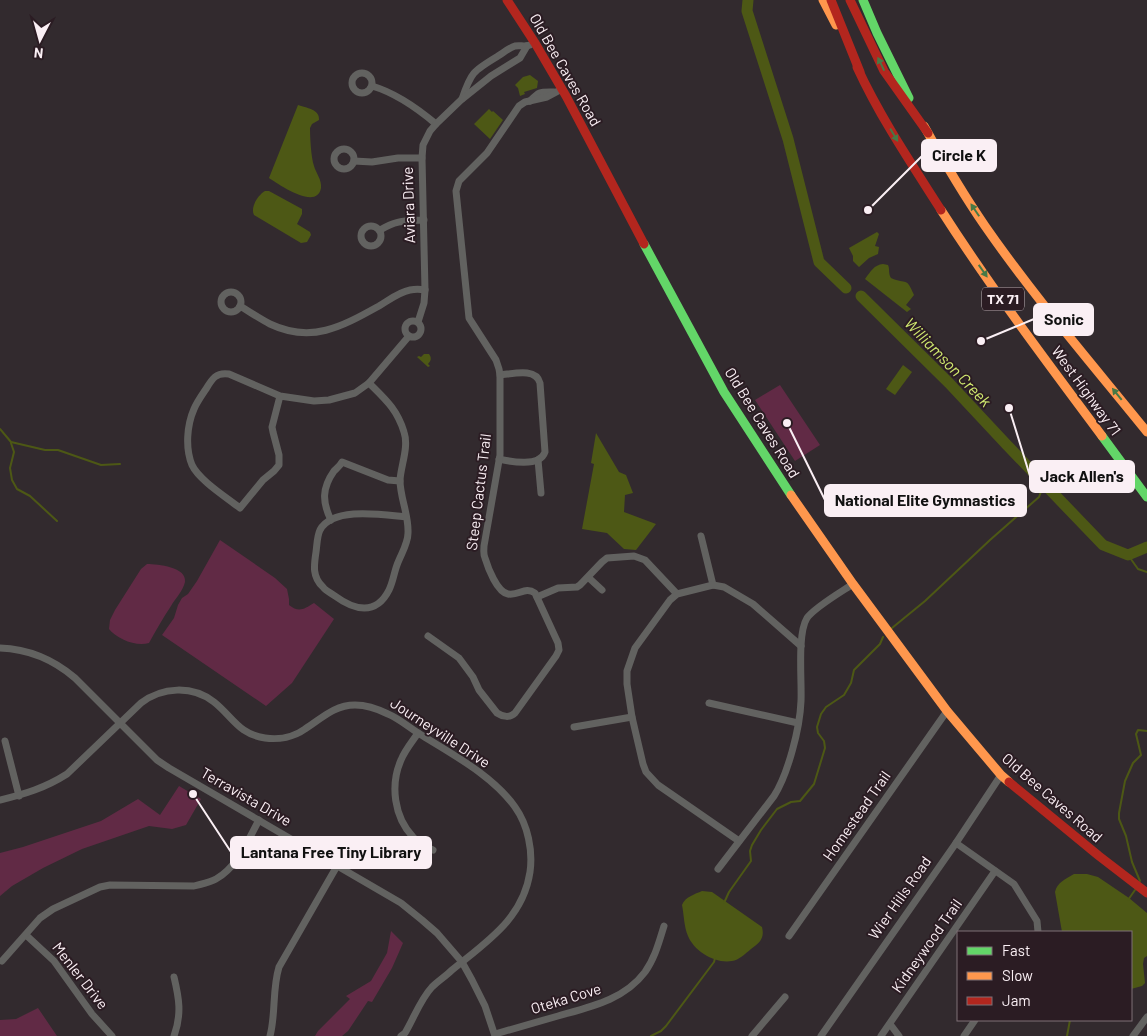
<svg xmlns="http://www.w3.org/2000/svg" width="1147" height="1036" viewBox="0 0 1147 1036" font-family="Barlow,sans-serif">
	<rect width="100%" height="100%" fill="#322a2e"/>
	<!-- green -->
	<g fill="#612a45">
		<path d="M780,385L820,445L795,461L755,400Z"/>
		<path d="M220,540L275,578L287,589L289,599V605C299,613 304,609 314,603L334,619L292,683L266,706L162,635L174,618L178,605L182,598L188,594L197,581Z"/>
		<path d="M147,564C158,564 187,567 185,582C183,591 175,599 171,606C163,618 156,630 149,643C136,647 117,639 109,629L110,620L115,610L141,569Z"/>
		<path d="M179,786L201,799L186,825L172,829L149,826L82,849L43,868L12,886L0,896V853L23,847L101,821L138,799L160,815Z"/>
		<path d="M391,931L403,943L392,968L372,1002L368,1001L348,1031L342,1036H315L318,1031L350,999L346,996L371,981L387,953Z"/>
		<path d="M38,1008L57,1036H0V1020L16,1019Z"/>
	</g>
	<!-- water -->
	<g fill="#4d5815">
		<path d="M530,75L538,81L537,88L524,92L525,94L520,96L518,88L515,85L523,77Z"/>
		<path d="M298,105C306,108 320,109 319,120L312,124L310,128C310,137 311,157 314,166C316,173 322,180 321,188C317,211 278,184 269,178Z"/>
		<path d="M489,109L492,112L493,111L503,120L490,139L474,124Z"/>
		<path d="M265,191H269L302,209V214L297,224L310,232L311,235L307,242L301,243L254,215C250,207 258,195 265,191Z"/>
		<path d="M877,232L879,234L875,246L879,247L878,254L869,258L859,267L853,261V256L849,248Z"/>
		<path d="M883,264L888,265C890,269 888,273 891,278C907,285 906,276 914,295L906,305L911,309L907,312L865,279C871,271 874,265 883,264Z"/>
		<path d="M424,354H429C432,358 431,361 428,364L430,366L428,367L417,357L419,356L421,357Z"/>
		<path d="M903,365L912,372L895,395L886,389Z"/>
		<path d="M596,433L619,472L626,475L633,493L625,495L624,512L656,524L636,550L624,549L607,533L582,529L594,464L591,463Z"/>
		<path d="M1074,874H1087L1098,877L1129,898L1147,913V956L1144,958L1143,964L1145,983L1142,986L1131,989V932H1062L1055,892C1057,882 1066,879 1074,874Z"/>
		<path d="M702,891L712,892L762,927C765,939 759,943 751,949C745,954 739,960 732,961C715,964 694,951 688,936C684,927 684,915 682,905C685,897 695,894 702,891Z"/>
	</g>
	<g fill="none" stroke-linecap="round" stroke-linejoin="round">
		<!-- stream -->
		<g stroke="#4d5815" stroke-width="2">
			<path d="M0,429L11,442L45,450H58L101,465L120,464"/>
			<path d="M11,443L14,452L10,468L12,480L17,489L30,496L57,521"/>
			<path d="M1128,555L1138,569L1147,572"/>
			<path d="M892,628L925,601L990,540L1039,497L1044,484"/>
			<path d="M1140,881L1132,862L1126,836L1119,819V813L1125,781L1133,763L1141,755L1136,734L1138,730L1147,731"/>
			<path d="M1128,900L1135,890"/>
			<path d="M724,903L729,892L751,861L750,851L752,845L761,830L777,809L791,802L800,801L814,784L825,748L824,741L818,733L817,727L821,714L826,707L844,695L851,683L854,670L880,644L883,637"/>
			<path d="M651,1036L661,1031L666,1026L714,962L715,958"/>
			<path d="M1067,1036L1070,1020"/>
		</g>
		<!-- river -->
		<g stroke="#4d5815" stroke-width="11">
			<path d="M748,0L747,11L788,139L819,262L846,288"/>
			<path d="M861,296L949,383L1006,444L1103,545L1128,555L1147,547"/>
		</g>
		<!-- street -->
		<g stroke="#626260" stroke-width="7">
			<circle cx="362" cy="83" r="10"/>
			<path d="M372,86C396,93 417,108 436,124"/>
			<path d="M462,99C471,72 473,71 498,56C503,53 509,48 515,46C520,45 525,47 530,45"/>
			<path d="M530,101C540,91 540,92 554,92"/>
			<circle cx="344" cy="159" r="10"/>
			<path d="M354,161L372,162L398,158H422"/>
			<circle cx="371" cy="236" r="10"/>
			<path d="M380,230C397,220 404,221 424,220"/>
			<circle cx="231" cy="302" r="10"/>
			<path d="M240,306C250,312 260,319 270,324C312,344 343,326 379,306C389,300 399,292 410,290C415,289 420,289 425,290"/>
			<circle cx="413" cy="329" r="8"/>
			<path d="M418,322L424,303L425,290L422,158L423,145L430,131L436,124L461,100L491,76L520,58L527,46"/>
			<path d="M369,383C385,399 397,409 404,432C409,447 401,465 400,480C400,498 409,515 408,533C408,544 401,554 397,565C394,573 393,582 389,590C376,616 354,610 335,596C331,593 326,591 323,587C312,577 314,565 316,552C317,545 317,536 320,530C333,506 384,515 406,517"/>
			<path d="M280,396L272,427L273,432L279,455V465L274,471L263,480L240,508C226,497 199,480 192,465C185,448 187,425 194,409C197,402 202,395 206,389C212,379 216,372 229,374L280,396L314,401L329,400L355,393L369,383L409,336"/>
			<path d="M499,459C512,462 540,467 545,452L540,383C536,367 512,374 500,375"/>
			<path d="M538,460L541,493"/>
			<path d="M331,520C322,502 322,488 334,471C337,468 340,466 342,462L388,480L400,481"/>
			<path d="M701,536L713,585"/>
			<path d="M589,578L602,590"/>
			<path d="M537,597L558,588L577,587L580,585L602,562L607,558L634,556L645,560L677,594"/>
			<path d="M428,636L459,658L473,677L479,690L497,713C503,717 510,718 515,713L556,656L559,650L558,643L535,593C525,586 519,596 508,594C497,592 488,568 485,558C483,554 484,550 484,546L500,455V375L499,369L496,360L469,318L456,191L459,181L487,153L519,106L525,102L547,97L562,89"/>
			<path d="M0,648C28,649 54,660 75,678L157,760L169,768L401,903L422,920L437,933L462,962L472,980L485,1006L495,1036"/>
			<path d="M709,703L798,723"/>
			<path d="M574,727L632,717"/>
			<path d="M418,733C412,742 405,750 401,760C390,785 394,817 413,837C418,843 426,847 433,850"/>
			<path d="M5,741L19,796"/>
			<path d="M0,800C25,794 45,788 67,774L141,703C162,687 192,685 214,702C233,717 238,734 265,738C279,740 294,737 305,729C321,719 334,705 355,705C366,705 378,709 388,714C400,719 411,729 423,736C455,756 493,776 515,807C528,825 533,851 530,872C523,919 486,942 452,970C446,976 438,981 432,987C420,1000 414,1018 405,1033L401,1036"/>
			<path d="M739,841L658,785L646,772L643,764L632,717L627,684V671L635,648L670,600L677,594L713,585L724,587L753,604L801,646"/>
			<path d="M956,843L1014,884L1037,921L1038,932"/>
			<path d="M718,869L774,796C788,774 800,728 801,701C802,681 797,634 807,618C815,607 841,592 853,584"/>
			<path d="M26,935L54,961L92,1014L112,1036"/>
			<path d="M789,936L947,711"/>
			<path d="M2,961L40,918L53,909L100,887L110,885L194,886C201,884 209,883 216,879C237,868 248,840 259,820"/>
			<path d="M174,977C179,998 182,1014 174,1036"/>
			<path d="M890,1024L899,1036"/>
			<path d="M495,1034C516,1028 537,1022 558,1016C590,1007 624,1000 645,972C655,958 659,942 664,926"/>
			<path d="M270,1036C276,1013 272,990 279,967L337,866"/>
			<path d="M752,1036L785,997"/>
			<path d="M821,1036L956,843L1001,775"/>
			<path d="M881,1036L995,871"/>
			<path d="M964,1036L975,1020"/>
			<path d="M1133,1036L1147,1017"/>
		</g>
		<!-- fast -->
		<g stroke="#63d668" stroke-width="9">
			<path d="M863,0L877,33L909,98"/>
			<path d="M644,244L724,392L791,495"/>
			<path d="M1102,436L1147,497"/>
		</g>
		<!-- slow -->
		<g stroke="#ff974d" stroke-width="9">
			<path d="M823,0L836,25"/>
			<path d="M924,126C943,160 963,194 985,226C1035,298 1092,364 1147,432"/>
			<path d="M941,210C991,288 1047,362 1102,436"/>
			<path d="M791,495L853,584L947,711L1001,775L1009,782"/>
		</g>
		<!-- jam -->
		<g stroke="#b3261e" stroke-width="9">
			<path d="M507,0L535,43L566,96L644,244"/>
			<path d="M831,0L860,72"/>
			<path d="M850,0L884,71L928,133"/>
			<path d="M857,67C880,117 911,163 941,210"/>
			<path d="M1009,782L1099,856L1147,893"/>
		</g>
	</g>
	<!-- one-way arrows -->
	<defs><path id="oneway-solid" d="M-6-.8H1V-3.2L6.5 0L1 3.2V.8H-6Z" transform="scale(1.25)"/></defs>
	<g fill="#477946">
		<use href="#oneway-solid" transform="translate(881 64) rotate(-116)"/>
		<use href="#oneway-solid" transform="translate(894 135) rotate(59)"/>
		<use href="#oneway-solid" transform="translate(975 210) rotate(-124)"/>
		<use href="#oneway-solid" transform="translate(983 271) rotate(55)"/>
		<use href="#oneway-solid" transform="translate(1117 394) rotate(-129)"/>
	</g>
	<g text-anchor="middle" stroke-width="4" stroke-linejoin="round" paint-order="stroke">
		<!-- shield labels -->
		<rect fill="#2b1c23" stroke="#bcb0b5" stroke-width="1" x="982" y="287.5" width="42" height="23" rx="4"/>
		<g font-size="14" font-weight="bold" fill="#faeff4">
			<text x="1003" y="304">TX 71</text>
		</g>
		<!-- street labels -->
		<g font-size="15" fill="#faeff4" stroke="#2b1c23">
			<text transform="translate(565 70) rotate(60)" y="5">Old Bee Caves Road</text>
			<text transform="translate(409 205) rotate(-92)" y="5">Aviara Drive</text>
			<text transform="translate(1086 391) rotate(54)" y="5">West Highway 71</text>
			<text transform="translate(762 423) rotate(58)" y="5">Old Bee Caves Road</text>
			<text transform="translate(479 492) rotate(-83)" y="5">Steep Cactus Trail</text>
			<text transform="translate(440 733) rotate(33)" y="5">Journeyville Drive</text>
			<text transform="translate(246 797) rotate(30)" y="5">Terravista Drive</text>
			<text transform="translate(1052 798) rotate(41)" y="5">Old Bee Caves Road</text>
			<text transform="translate(857 816) rotate(-55)" y="5">Homestead Trail</text>
			<text transform="translate(900 898) rotate(-55)" y="5">Wier Hills Road</text>
			<text transform="translate(927 946) rotate(-55)" y="5">Kidneywood Trail</text>
			<text transform="translate(80 976) rotate(52)" y="5">Menler Drive</text>
			<text transform="translate(566 999) rotate(-17)" y="5">Oteka Cove</text>
		</g>
		<!-- water labels -->
		<g font-size="16" font-style="italic" fill="#d1ea70" stroke="#2b1c23">
			<text transform="translate(948 362) rotate(46)" y="6">Williamson Creek</text>
		</g>
	</g>
	<!-- callouts -->
	<path fill="none" stroke="#faeff4" stroke-width="2" d="M868 210L922 156M981 341L1034 319M1009 408L1030 476M787 423L825 500M193 794L231 852"/>
	<g fill="#faeff4" stroke="#2b1c23" stroke-width="2">
		<circle cx="868" cy="210" r="5"/>
		<circle cx="981" cy="341" r="5"/>
		<circle cx="1009" cy="408" r="5"/>
		<circle cx="787" cy="423" r="5"/>
		<circle cx="193" cy="794" r="5"/>
	</g>
	<g fill="#faeff4" stroke="#faeff4" stroke-width="2">
		<rect x="922" y="140" width="74" height="31" rx="5"/>
		<rect x="1034" y="304" width="59" height="31" rx="5"/>
		<rect x="1030" y="461" width="104" height="31" rx="5"/>
		<rect x="825" y="485" width="201" height="31" rx="5"/>
		<rect x="231" y="837" width="200" height="31" rx="5"/>
	</g>
	<g font-size="16" text-anchor="middle" font-weight="bold" fill="#111">
		<text x="959" y="161">Circle K</text>
		<text x="1064" y="325">Sonic</text>
		<text x="1082" y="482">Jack Allen's</text>
		<text x="925" y="506">National Elite Gymnastics</text>
		<text x="331" y="858">Lantana Free Tiny Library</text>
	</g>
	<!-- legend -->
	<rect x="957" y="931" width="175" height="90" fill="#2b1c23" stroke="#7e7077"/>
	<rect x="967" y="947" width="25" height="8" fill="#63d668" stroke="#7e7077"/>
	<text x="1002" y="956" font-size="15" fill="#faeff4">Fast</text>
	<rect x="967" y="972" width="25" height="8" fill="#ff974d" stroke="#7e7077"/>
	<text x="1002" y="981" font-size="15" fill="#faeff4">Slow</text>
	<rect x="967" y="997" width="25" height="8" fill="#b3261e" stroke="#7e7077"/>
	<text x="1002" y="1006" font-size="15" fill="#faeff4">Jam</text>
	<!-- north arrow -->
	<g transform="translate(40 40) rotate(186)" stroke="#2b1c23" stroke-width="4" paint-order="stroke">
	<path d="M0-4L9 19L0 12L-9 19Z" fill="#faeff4"/>
	<text y="-8" font-size="14" font-weight="bold" text-anchor="middle" fill="#faeff4">N</text>
	</g>
</svg>
